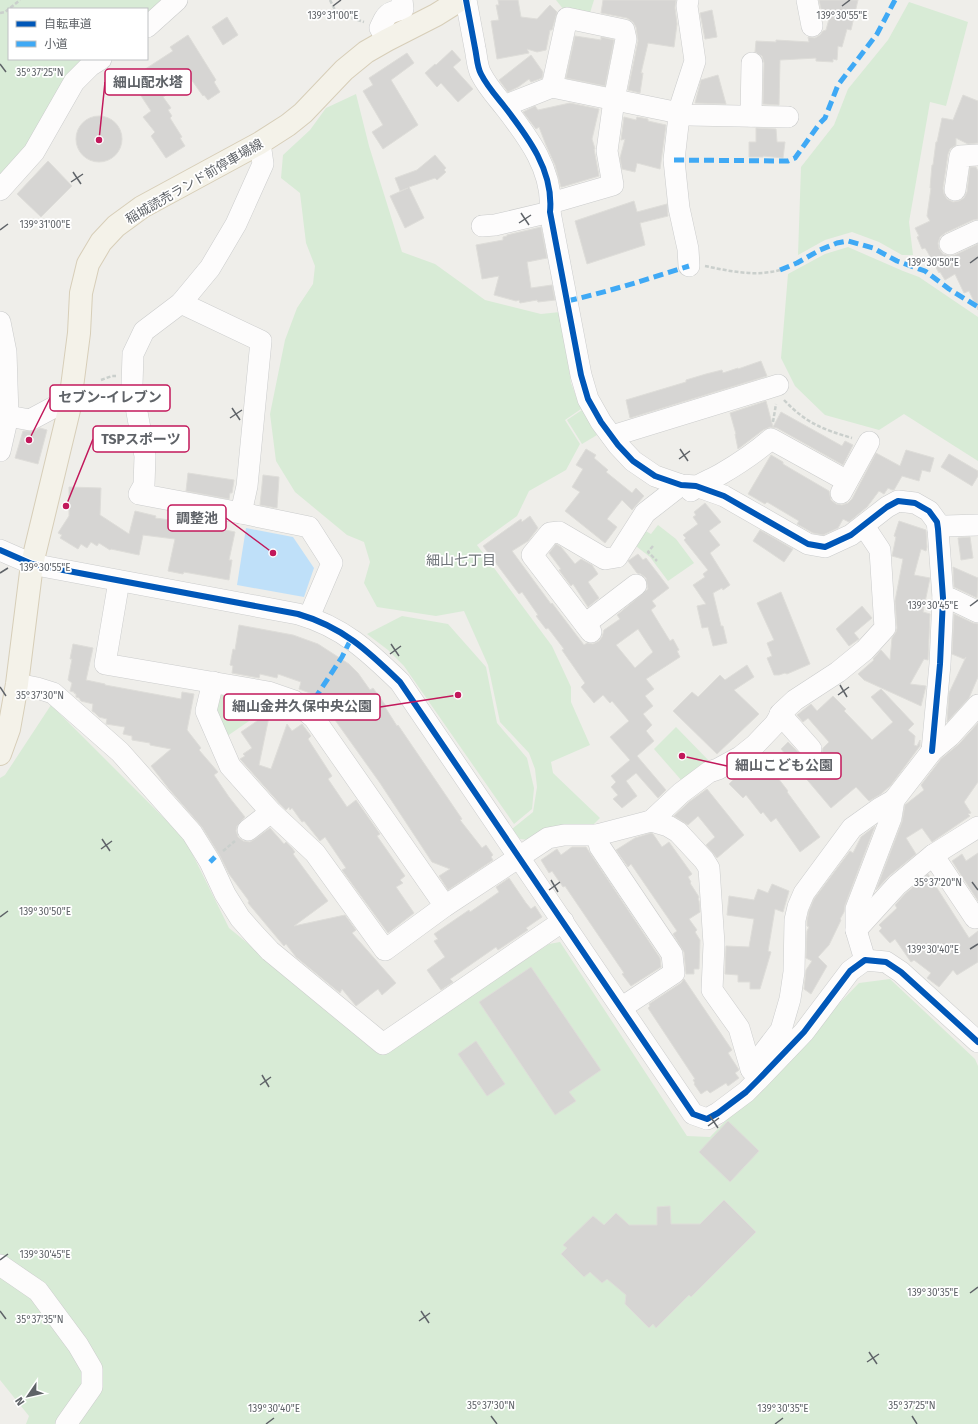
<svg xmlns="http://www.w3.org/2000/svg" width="978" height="1424" viewBox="0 0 978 1424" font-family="'Fira Sans','Noto Sans JP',sans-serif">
	<rect width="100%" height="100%" fill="#efeeea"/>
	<!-- green -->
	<g fill="#d8ebd6">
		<path d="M0,0H164L147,15V9H9V59H89L33,138L0,179Z"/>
		<path d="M556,0H594L589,16L564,10Z"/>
		<path d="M909,2L968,22L946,106L930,102L909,222L913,255H902L879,242L852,232L825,240L798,255L801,167L834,125L848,89L888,40Z"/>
		<path d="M356,94L369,146L402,252L435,264L485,300L541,314L560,312L571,383L581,409L565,420L580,444L566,470L529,491L517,516L477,545L552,646L571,687V702L590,745L551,762L553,773L600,818L592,826L529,840L520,839L512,829L533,812L537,787L535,769L529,753L500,722L488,665L464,611L436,616L377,607L364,583L370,562L364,542L347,535L295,492L276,461L270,414L285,340L297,308L313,284L315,266L306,243L300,193L281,178L283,155L310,130L326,108Z"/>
		<path d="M848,247L903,271L919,277L978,317V461L904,414L879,430L825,415L795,386L781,358L788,274L825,254Z"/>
		<path d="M582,410L597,435L582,444L567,420Z"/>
		<path d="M658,525L676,539L694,563L668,581L650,557L632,543L640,528L651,534Z"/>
		<path d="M402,616L448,624L486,667L497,723L527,758L534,788L532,809L514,824L404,666L388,650L367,634Z"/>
		<path d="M219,692L274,704L223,739L213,696Z"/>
		<path d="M51,705L185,839L229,928L384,1055L549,944L560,942L687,1136L710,1137L859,983L890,979L975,1059L978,1066V1424H26L29,1416L0,1380V778L5,775Z"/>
		<path d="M676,727L711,763L682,781L654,749Z"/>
	</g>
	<!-- water -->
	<path fill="#bfe0f9" d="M246,528L293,537L314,568L304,597L237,585Z"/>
	<!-- building -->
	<g fill="#d6d5d3" stroke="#deddd9" fill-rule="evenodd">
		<path d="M498,0H518L521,17L537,19L550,5L557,12L552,30H550L546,50L537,52L527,49L529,53L497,59L491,21L499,20L496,5H499Z"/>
		<path d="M603,0H676L675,8L677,24L674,47L648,43L641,73H643L640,93L628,90L638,41L636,27L633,22L627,18L601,13Z"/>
		<path d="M819,0H858L851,30L847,29L842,47L838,46L837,60L833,59V62L816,61V58L780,60L779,105L763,104L764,63L762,56L755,52L756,41L776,42V40L809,42L808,37L815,38L820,35L823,31L826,30L831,12L821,9Z"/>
		<path d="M712,10L717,37L705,39L700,13Z"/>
		<path d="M227,17L238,35L223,45L212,27Z"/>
		<path d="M188,35L216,80L214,82L220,92L208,100L204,95L203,96L191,79L163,97L171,108L168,110L172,116L170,118L182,137L180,138L185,146L166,158L151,136L155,132L143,117L151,111L130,79L173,51L170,47Z"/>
		<path d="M575,36L601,40V37L614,40L605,86L566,78Z"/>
		<path d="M452,50L461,60L453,67L473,89L458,102L441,83L437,87L425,73L435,64L436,65Z"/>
		<path d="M407,53L414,63L391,80L418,125L383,149L372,132L383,125L363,91L373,85L369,78Z"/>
		<path d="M531,55L543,72L542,78L531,82L529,79L518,87L508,92L499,80Z"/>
		<path d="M718,75L726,104L695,103L701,80Z"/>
		<path d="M963,95L978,101V143L968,144L956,138V145L950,149L948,154L943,188L944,194L947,199L953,202L959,201L964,198L967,192L970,167H976L978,171V219L973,220L945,233L940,237L938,243L939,249L943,254L949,256L955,255L978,244V310L969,291L964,293L955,274L945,280L940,272L939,273L927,251L925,248L922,249L917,237L919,236L915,228L930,221L927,216L931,188H930L932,165H933L936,142H937L942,118L953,120Z"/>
		<path d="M570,103L599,109L592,139L595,149H594L599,176L562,187H561L555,165L546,145L539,127L536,129L523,112L535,106L538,110Z"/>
		<circle cx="99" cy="139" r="23"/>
		<path d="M624,117L636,120L637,117L648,119V121L666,125L660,169L637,163L635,172L622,169L620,158L625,139L621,140Z"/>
		<path d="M756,128L776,129L777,142H785L783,158L763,156V157H749V142H756Z"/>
		<path d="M435,155L446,168L444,170L446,172L437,180L435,178L409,187L424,218L405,228L390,196L408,188L400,191L395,178L417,170Z"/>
		<path d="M48,161L72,186L41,217L17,194Z"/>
		<path d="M634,201L637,212L667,204L668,216L640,223L645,245L587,264L575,221Z"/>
		<path d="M541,227L547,258L527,262L531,288L552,285L555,300L538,302L537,300L520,303L519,300L516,301L494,295L499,276L482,279L476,245L503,240V237L507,236V235Z"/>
		<path d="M761,361L767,376L630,418L626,400L686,382V380L706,374L722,370L723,373L738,368V369Z"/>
		<path d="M766,401L773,427L781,412L842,446L845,441L853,445L843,465L777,428L770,427L763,430L738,449L735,434H736L730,413Z"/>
		<path d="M40,428L47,430L38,464L15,458L23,431H35Z"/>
		<path d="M586,449L596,455L594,458L608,470L606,472L632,493L636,488L644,496L632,510L622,500L607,519L617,527L605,543L565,511L580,492L572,487L583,469L576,465Z"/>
		<path d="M906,450L934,458L930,472L922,470L919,481L902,476L894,490H892L888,488L884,494L879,491L867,507L849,522L843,519L838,528L823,535L813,533L797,524L799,521L767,502L765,504L748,494L771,455L783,462V464L793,470L829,491L831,500L836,504L842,505L848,503L852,499L876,453L900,466Z"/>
		<path d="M949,454L978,471V476L972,486L941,467Z"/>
		<path d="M188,473L234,480L232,493H230L229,499L186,491Z"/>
		<path d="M263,475L279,477L277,508L260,505Z"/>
		<path d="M69,487L101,488L100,515L129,534L135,511L156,516L155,518L177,521L176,526L201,531L203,525L235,532L229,560H232L229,580L184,572L183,574L168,571L175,539L143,535L139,555L111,549L110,550L99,543L97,546L91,542L87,548L81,544L78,549L60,538L62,535L58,533L69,516Z"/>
		<path d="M705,503L721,522L709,531L720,545L710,553L730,585L723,590L722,588L713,593L721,626H723L727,643L713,646L708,627L702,628L697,606L706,604L693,585L705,577L703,574L708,570L684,540L686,538L683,535L698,524L693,517L696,515L694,512Z"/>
		<path d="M530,516L538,528L528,541L512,551L551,604L552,603L584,645L587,643L593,644L599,641L602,637L604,630L620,619L617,615L648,589L646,578L641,574L637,573L628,561L638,554L643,560L646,558L669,588L652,601L656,606L651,610L670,641L673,639L679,650L677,651L680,657L646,679L654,689L645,696L653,706L643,714L652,725L646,731L654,741L637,756L666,790L658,798L636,773L626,781L637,796L622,808L613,799L618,795L611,787L616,782L611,776L630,760L610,737L629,721L612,701L610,703L603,695L594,703L581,687L585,683L562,650L564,649L548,628L546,629L536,616L538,615L522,592L519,594L483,546L521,519L522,522ZM638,629L653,652L635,668L616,645Z"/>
		<path d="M899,521L926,530L927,547L926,551L921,549L914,575L930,578L923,612L930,614L928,660L924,659L910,684L926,686L921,706L864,680L858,674L874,660L873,659L881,650L890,660L892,638L896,632L897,628L895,601L903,559L892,556L896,537L894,536Z"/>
		<path d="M760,530L793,549L784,562L753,541Z"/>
		<path d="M970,537L973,558L961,560L958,538Z"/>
		<path d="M556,544L561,547L575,564L581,559L592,565L598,574L588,582L599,598L588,607L573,584L571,586L559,570L561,569L549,553Z"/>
		<path d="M953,567L978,578L977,598L954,587Z"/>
		<path d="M781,592L810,664L787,674L785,673L779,675H774L767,658L772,656L767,643L774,640L757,603Z"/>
		<path d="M862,606L872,618L854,633L859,639L849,646L836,629Z"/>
		<path d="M954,614L973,623L978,624V677L969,698L947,722L949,693L966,657L964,659L952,654Z"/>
		<path d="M239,625L293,635L318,644L349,664L358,673L370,690L373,688L386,706L385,707L397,726L398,725L462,819L460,820L482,848L486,845L493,855L491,857L493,860L448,890L439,876L450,869L432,862L380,783L335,720L336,719L321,697L299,689L301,682L278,674L277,678L260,674L259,678L232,673L233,666L230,665L233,649L235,650Z"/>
		<path d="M73,644L93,648L86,680L105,684V685L181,699L182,692L194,694L187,730L201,748L199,750L218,772L214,775L229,797L245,817L237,826L236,831L238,837L243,841L250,842L255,839L270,828L284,844L286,842L292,848L295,852L293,854L328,901L294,926L345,915L356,930L352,933L396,983L382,995L378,989L356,1006L342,989L340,993L296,957L286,944L284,946L248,903L249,901L229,874L220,856L202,827L169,789L151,766L171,749L150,745V743L132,740V736L123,734L125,727L106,724L107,719L99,717L95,713L92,711L93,704L81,701L79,698L76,697V694L74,693V692L70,691L72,683L68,680L72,659H70Z"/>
		<path d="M747,665L754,677L734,690L759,714L717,754L673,711L692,692L698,697L720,675L725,680Z"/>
		<path d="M881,689L914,724L908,730L915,736L914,745L917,746L920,740V746L891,785L881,794L869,801L856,787L831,808L781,749L788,742L808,762L819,758L822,753L823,748L829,742L808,718L803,722L797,715L811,704L817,711L833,696L846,709L844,711L872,740L893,722L871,697Z"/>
		<path d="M270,712L259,765L271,769L287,724L292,731L302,724L311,736L308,739L332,776L328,779L347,807L356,800L380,834L377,836L405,876L400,880L403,883L396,887L414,913L388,933L342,870L346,868L325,837L320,841L304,821L302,822L292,808L290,810L289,807L286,810L280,804L240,759L245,756L243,754L252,748L241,732Z"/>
		<path d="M978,723V782L964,802L971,813L968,814L970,816L932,842L922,828L906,838L916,854L889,876L876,890L902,822L905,805L924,790L921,785L941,759L959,744Z"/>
		<path d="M761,756L788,791L787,792L820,837L800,852L776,818L771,822L763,812L761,814L746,795L743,798L729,784L741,772Z"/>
		<path d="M707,789L744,835L717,858L706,845L715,837L698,816L688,825L674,816L689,802Z"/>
		<path d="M875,826L845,905L844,912L840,919L841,920L829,945L818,957L827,966L811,994L804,989L806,970L812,961L806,958L807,931L809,927L807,926V921L809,911L814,899L850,851L853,853L861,837Z"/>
		<path d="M651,833L653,834L662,847L669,842L692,874L688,877L691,882L690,883L699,897L698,899L699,901L700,912L689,919L697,930L695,932L700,940L699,969H694V974H686L684,952L673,934L677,931L631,864L628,867L616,850L635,838Z"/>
		<path d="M572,847H586L660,958L661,967L631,986L622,974L624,973L565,886L563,887L552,871L549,873L541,860L557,849L561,855Z"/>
		<path d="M978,853V901L952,861L962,854L966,861Z"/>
		<path d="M928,874L969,938L978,931V962L957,975L953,970L939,987L927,978L931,973L914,960L911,962L895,939L890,943L879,931L882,928L879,925L897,908L895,905L905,894Z"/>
		<path d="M509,878L526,903L531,909L535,906L542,917L526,928L528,930L498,950L496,947L450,979L453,982L441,990L427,970L445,957L434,941L438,939L434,934L469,910L470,912L499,892L496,887Z"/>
		<path d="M772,884L789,891L783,912L775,909L768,951L771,952L760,989H750V982H738V975L725,974L726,946L749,947L754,919L727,915L729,896L754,900L758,889L768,893Z"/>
		<path d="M531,967L601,1070L569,1092L576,1101L555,1115L479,1002Z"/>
		<path d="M684,979L732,1050L728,1053L739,1070L735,1073L739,1078L728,1086L726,1083L710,1093L707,1090L701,1094L694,1084L695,1083L693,1080L695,1079L648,1008L650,1006L649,1004L681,983Z"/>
		<path d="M476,1041L505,1084L487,1096L458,1054Z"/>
		<path d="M728,1121L759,1151L730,1182L699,1152Z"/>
		<path d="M724,1200L756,1232L691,1297L689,1295L656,1328L653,1324L649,1328L625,1304L626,1295L607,1279L602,1283L590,1272L584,1277L561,1254L567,1248L563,1245L593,1216L604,1225L616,1213L629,1225H657V1207L670,1206L671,1224H700Z"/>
	</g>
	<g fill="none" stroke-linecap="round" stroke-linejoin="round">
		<!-- minor casing -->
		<g stroke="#cbcccc" stroke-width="22">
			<g id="minor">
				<path d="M466,0C469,16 472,32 475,48C477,57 477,67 481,74C487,86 496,96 504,106C528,137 554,171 550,212L581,375L588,399L601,422L618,445L633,461L655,476L681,485L696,486L724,496L808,544L825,547L851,535L887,507L898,501L915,503L929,511L937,522L938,529L943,598L940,664L932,751"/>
				<path d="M688,0L687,6L695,61L680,107L674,160L679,208L688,249L689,266"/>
				<path d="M807,0L812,26"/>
				<path d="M147,27L177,0"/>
				<path d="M387,40L380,28C387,13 387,13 403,9L402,0"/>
				<path d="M504,106L552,87L689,115L788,117"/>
				<path d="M751,116L752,63"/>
				<path d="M260,143L263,164L236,224L210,268L181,303L144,331L133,354L132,385L145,456L144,485L139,494L241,513L309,527L332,563L309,617"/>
				<path d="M0,190L34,152L74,82L90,66L101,59"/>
				<path d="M955,190L960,156L978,155"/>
				<path d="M551,203L613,185L607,151L614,100L626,39L624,30L567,18L552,87"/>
				<path d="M482,226L495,225L550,212"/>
				<path d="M950,244L978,231"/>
				<path d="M181,303L261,341L247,486L241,513"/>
				<path d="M0,322L6,352L8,416L0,451"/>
				<path d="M8,416L30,420L71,398"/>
				<path d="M612,436L778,385"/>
				<path d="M691,491C700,483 711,480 721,474C738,464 756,452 771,439L847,481"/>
				<path d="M841,493L869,442"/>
				<path d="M938,529L946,526L978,525"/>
				<path d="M0,550L32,564L47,567L298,614C343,627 368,651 400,682L693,1114L707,1119L718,1113L746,1092L758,1080L804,1032L850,971L865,960L886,962L901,972L978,1042"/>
				<path d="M119,581L105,664L268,692L294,701L314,718L445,906"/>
				<path d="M943,598L951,599L978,612"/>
				<path d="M585,624L636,585"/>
				<path d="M591,632L532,555L550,533L559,532L605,559L617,557L645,513L681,485"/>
				<path d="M213,682L206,711L230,766L271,812L315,853L385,950L445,906L548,838L564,835H597L651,821L668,826L678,832L704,860L709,868L714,944L712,990L739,1028L751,1069"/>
				<path d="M17,684L37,688L53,693L120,752L192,833L210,862L225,894L240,918L255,935L270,951L383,1044L563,921"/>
				<path d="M780,714L811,749"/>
				<path d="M651,821L681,793L709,772L718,769L740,757L755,745L775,724L782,712L795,700L838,672L865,650L885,628L880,550L864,526"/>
				<path d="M248,830L271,812"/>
				<path d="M597,835L600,847L672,954L674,973L621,1008"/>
				<path d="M933,855L975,918L978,916"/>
				<path d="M856,930L897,885L933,855L978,827"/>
				<path d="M865,960L856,930V909L891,818L894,800L932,751L950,736L978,705"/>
				<path d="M756,1076L751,1069L781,1030L790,999L794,972L795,920L798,907L804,893L852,828L880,808L894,800"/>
				<path d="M0,1265L38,1291L78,1345L92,1369V1387L66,1424"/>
			</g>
		</g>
		<!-- major casing -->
		<g stroke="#d7ceb8" stroke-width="24">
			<path id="major" d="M0,754L9,729L17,684L32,564L69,410L79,333L81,293L88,264L101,242L116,226L142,207L260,143L288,125L303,113L344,70L366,52L387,40L436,15L460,0"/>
		</g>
		<!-- path -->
		<g stroke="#cacfcc" stroke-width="2.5" stroke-dasharray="4 2" stroke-linecap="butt">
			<path d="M330,0L336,12L342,15L364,22"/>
			<path d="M0,13L5,12L20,0"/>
			<path d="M705,266C729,271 755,277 780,270"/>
			<path d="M101,380L112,376H116"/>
			<path d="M784,400C806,423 822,429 852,438"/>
			<path d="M773,422L776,404"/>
			<path d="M653,546L648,552L657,561"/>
			<path d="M223,851L235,841"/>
		</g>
		<!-- minor -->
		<use href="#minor" stroke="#fdfcfc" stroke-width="21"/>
		<!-- major -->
		<use href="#major" stroke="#f4f2e9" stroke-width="22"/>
		<!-- quiet -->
		<g stroke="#3fa9f5" stroke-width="5" stroke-dasharray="10 5" stroke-linecap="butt">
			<path d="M674,160L788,161L795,158L820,123L825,118L838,85L877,34L895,0"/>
			<path d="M780,270L797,263L820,250L837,243L848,241L873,248L897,261L925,271L949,289L978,307"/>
			<path d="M567,301C608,292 648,279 689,266"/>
			<path d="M306,712L342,657L351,639"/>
			<path d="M210,862L215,857"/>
		</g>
		<!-- cycleway casing -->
		<g stroke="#fff" stroke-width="8">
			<g id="cycleway">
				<path d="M466,0C469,16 472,32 475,48C477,57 477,67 481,74C487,86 496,96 504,106C528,137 554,171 550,212L581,375L588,399L601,422L618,445L633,461L655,476L681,485L696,486L724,496L808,544L825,547L851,535L887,507L898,501L915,503L929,511L937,522L938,529L943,598L940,664L932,751"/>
				<path d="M0,550L32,564L47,567L298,614C343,627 368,651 400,682L693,1114L707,1119L718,1113L746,1092L758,1080L804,1032L850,971L865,960L886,962L901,972L978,1042"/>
			</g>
		</g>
		<!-- cycleway -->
		<use href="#cycleway" stroke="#0057b8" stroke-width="6"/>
	</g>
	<!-- ticks -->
	<path fill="none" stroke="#5f6368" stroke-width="1.5" d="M333,6L341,0M842,6L850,0M0,64L6,72M73,172L81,184M71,182L83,174M521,213L529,225M519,223L531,215M0,230L8,224M970,263L978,257M232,408L240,420M230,418L242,410M680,449L688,461M679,459L690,451M0,573L8,568M970,606L978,600M391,644L399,656M390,654L401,646M840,685L847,697M0,687L6,696M838,695L849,687M102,839L110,851M101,849L112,841M551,880L558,892M972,882L978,890M549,890L560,882M0,917L8,911M970,949L978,944M262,1075L269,1087M260,1085L271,1077M710,1116L718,1128M708,1126L719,1118M0,1260L8,1254M970,1293L978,1287M0,1311L6,1319M421,1311L429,1323M419,1321L430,1313M869,1352L877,1364M867,1362L879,1354M491,1416L497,1424M912,1416L917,1424M266,1424L274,1418M775,1424L783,1418"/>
	<g text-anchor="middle" stroke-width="3.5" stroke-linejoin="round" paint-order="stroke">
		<!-- street labels -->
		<g font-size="13" fill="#5f6368" stroke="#fff">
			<text transform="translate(194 181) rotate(-30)" y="5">稲城読売ランド前停車場線</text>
		</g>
		<!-- neighbourhood labels -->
		<g font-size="14" fill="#70757a" stroke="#fff">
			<text x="461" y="565">細山七丁目</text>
		</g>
	</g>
	<g font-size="10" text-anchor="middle" fill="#5f6368" stroke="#fff" stroke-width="3.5" stroke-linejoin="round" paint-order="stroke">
		<text x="333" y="19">139°31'00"E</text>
		<text x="842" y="19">139°30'55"E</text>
		<text x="40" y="76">35°37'25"N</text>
		<text x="45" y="228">139°31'00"E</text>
		<text x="933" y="266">139°30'50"E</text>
		<text x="45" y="571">139°30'55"E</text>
		<text x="933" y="609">139°30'45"E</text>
		<text x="40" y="699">35°37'30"N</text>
		<text x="938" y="886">35°37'20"N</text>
		<text x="45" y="915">139°30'50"E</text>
		<text x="933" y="953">139°30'40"E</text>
		<text x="45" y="1258">139°30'45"E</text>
		<text x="933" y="1296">139°30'35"E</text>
		<text x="40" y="1323">35°37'35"N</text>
		<text x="491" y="1409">35°37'30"N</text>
		<text x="912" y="1409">35°37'25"N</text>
		<text x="274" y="1412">139°30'40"E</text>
		<text x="783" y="1412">139°30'35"E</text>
	</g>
	<!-- callouts -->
	<path fill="none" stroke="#c2185b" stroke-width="1.5" d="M99 140L105 82M29 440L50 398M66 506L93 439M273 553L226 518M458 695L380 707M682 756L727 766"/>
	<g fill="#c2185b" stroke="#fff" stroke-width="1.5">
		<circle cx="99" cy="140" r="4"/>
		<circle cx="29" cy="440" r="4"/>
		<circle cx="66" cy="506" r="4"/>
		<circle cx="273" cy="553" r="4"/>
		<circle cx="458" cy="695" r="4"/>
		<circle cx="682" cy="756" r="4"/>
	</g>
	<g fill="#fff" stroke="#c2185b" stroke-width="1.5">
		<rect x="105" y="69" width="86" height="26" rx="4"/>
		<rect x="50" y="385" width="120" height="26" rx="4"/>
		<rect x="93" y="426" width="96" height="26" rx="4"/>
		<rect x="168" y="505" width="58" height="26" rx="4"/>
		<rect x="224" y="694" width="156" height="26" rx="4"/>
		<rect x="727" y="753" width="114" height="26" rx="4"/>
	</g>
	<g font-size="14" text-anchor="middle" font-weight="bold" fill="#5f6368">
		<text x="148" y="87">細山配水塔</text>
		<text x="110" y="402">セブン-イレブン</text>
		<text x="141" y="444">TSPスポーツ</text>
		<text x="197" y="523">調整池</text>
		<text x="302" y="711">細山金井久保中央公園</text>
		<text x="784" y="770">細山こども公園</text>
	</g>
	<!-- legend -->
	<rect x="8" y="8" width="140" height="52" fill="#ffffff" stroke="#bfc1c3"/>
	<rect x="16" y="21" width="20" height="6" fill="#0057b8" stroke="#bfc1c3"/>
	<text x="44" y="28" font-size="12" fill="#5f6368">自転車道</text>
	<rect x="16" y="41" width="20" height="6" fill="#3fa9f5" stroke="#bfc1c3"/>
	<text x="44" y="48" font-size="12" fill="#5f6368">小道</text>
	<!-- north arrow -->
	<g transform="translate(28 1396) rotate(236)" stroke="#ffffff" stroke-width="3" paint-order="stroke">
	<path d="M0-3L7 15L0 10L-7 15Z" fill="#5f6368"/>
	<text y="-6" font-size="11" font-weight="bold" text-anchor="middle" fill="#5f6368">N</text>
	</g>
</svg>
